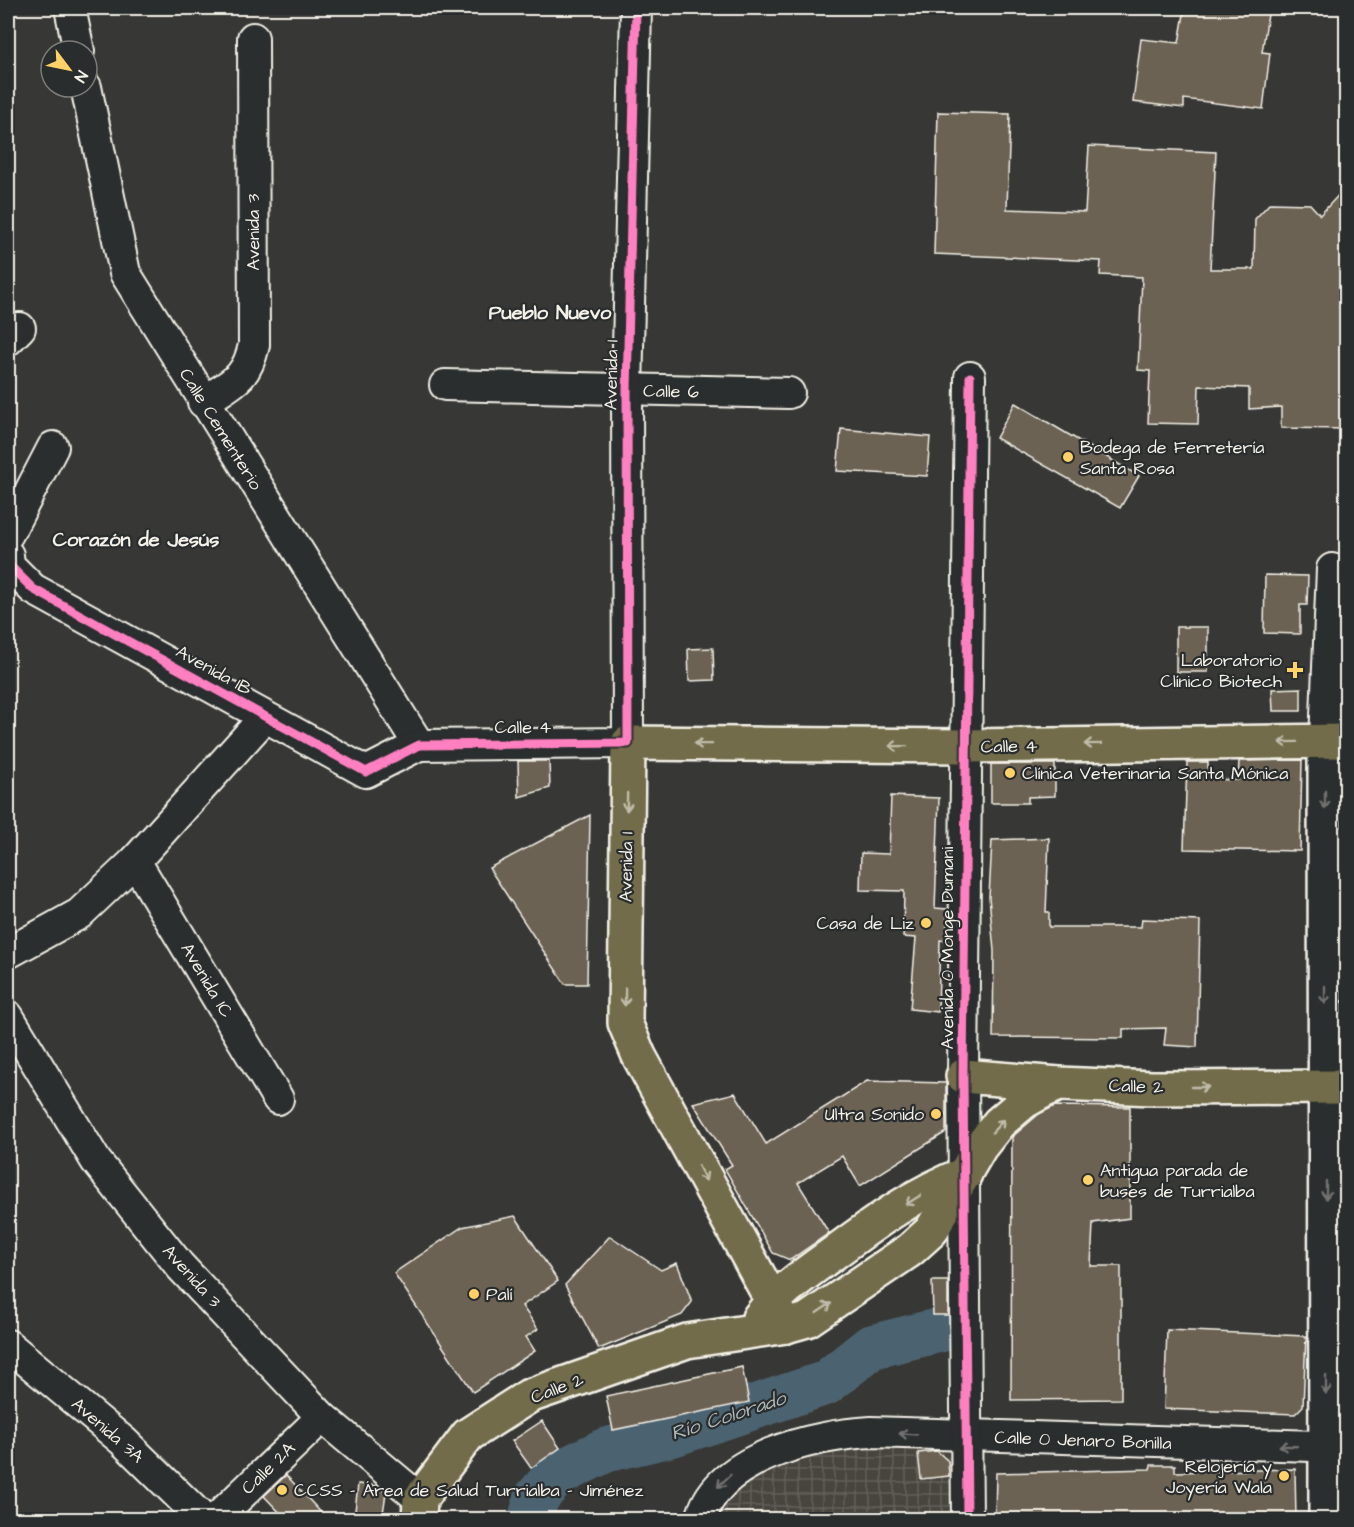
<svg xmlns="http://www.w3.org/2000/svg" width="1354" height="1527" viewBox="0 0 1354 1527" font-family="'Architects Daughter',sans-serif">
	<defs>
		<pattern id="industrial-grid" width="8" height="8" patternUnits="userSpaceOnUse" patternTransform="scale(1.5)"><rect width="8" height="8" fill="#47453e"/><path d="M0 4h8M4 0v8" fill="none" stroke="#62605a"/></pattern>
	</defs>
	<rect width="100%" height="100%" fill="#373835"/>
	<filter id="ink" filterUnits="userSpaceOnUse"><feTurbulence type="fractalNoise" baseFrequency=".0167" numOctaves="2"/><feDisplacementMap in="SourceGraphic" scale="12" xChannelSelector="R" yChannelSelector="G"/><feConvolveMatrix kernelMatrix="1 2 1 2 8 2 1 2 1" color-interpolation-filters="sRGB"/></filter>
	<g filter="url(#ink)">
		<!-- industrial -->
		<path fill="url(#industrial-grid)" d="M848,1444L958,1448V1519L720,1520L719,1510L742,1482Z"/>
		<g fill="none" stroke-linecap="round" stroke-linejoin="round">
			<!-- river -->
			<g stroke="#4b636f" stroke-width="45">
				<path d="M1343,1239L1346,1237"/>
				<path d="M530,1520L537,1497L557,1474L606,1450L674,1434L826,1383L871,1347L944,1329"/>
			</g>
		</g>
		<!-- building -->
		<g fill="#6c6253" stroke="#f4f1e8" stroke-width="1.5">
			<path d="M1185,8H1269L1262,52L1270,53L1263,109L1184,99V108L1133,102L1141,39L1179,43Z"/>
			<path d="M938,112L1010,114L1007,209L1085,212L1089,146L1216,152L1210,269H1254L1255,219L1270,203L1310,204L1320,215L1347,186V429L1281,428V407L1249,409V388L1199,386L1198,424L1148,423L1150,371L1138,370L1142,277L1100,275L1101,261L934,254Z"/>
			<path d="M1015,403L1139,476L1120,508L996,438Z"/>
			<path d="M841,429L930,437L927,476L837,471Z"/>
			<path d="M1265,575L1308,576L1307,605H1300V634L1264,633Z"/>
			<rect x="1176" y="627" width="32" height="45"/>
			<path d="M713,648L714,680L689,681L688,649Z"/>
			<path d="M1301,688V711H1273L1272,689Z"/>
			<path d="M1302,760L1300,851L1184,849L1187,762H1208V779L1238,780L1239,761Z"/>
			<path d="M518,761H549L550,788L519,797Z"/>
			<path d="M991,764H1055V796L1028,797V803H991Z"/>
			<path d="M891,796L939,798L935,908L947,909V941L940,940L938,1012L910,1009L916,938L903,937L904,891L860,890L861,853L889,854Z"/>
			<path d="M590,815L587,984H565L489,868Z"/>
			<path d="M1049,838L1046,912H1049V927H1141L1142,919L1200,921L1197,1047L1164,1045L1166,1028L1123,1029V1038L993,1037L994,951L989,897L992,840Z"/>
			<path d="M867,1081L946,1083V1132L860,1186L842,1156L798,1183L829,1233L790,1260L773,1253L725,1169L732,1165L693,1103L735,1093L766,1144Z"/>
			<path d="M1055,1106L1130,1107V1218L1093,1223L1091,1266H1121V1399L1011,1400L1012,1137L1039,1114Z"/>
			<path d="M515,1216L558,1281L522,1306L538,1329L526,1337L535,1351L473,1392L394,1273L462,1227Z"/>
			<path d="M610,1236L661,1270L677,1263L692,1302L682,1315L599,1349L565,1285Z"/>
			<path d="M932,1281H948V1315H933Z"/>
			<path d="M1167,1330L1306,1336L1303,1406L1295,1414L1164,1409Z"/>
			<path d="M742,1367L749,1402L613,1430L606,1396Z"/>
			<path d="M542,1421L560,1448L531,1468L512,1441Z"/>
			<path d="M937,1451L948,1461L949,1476L921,1479L918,1453Z"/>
			<path d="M1151,1465H1175V1472L1295,1469L1296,1520H995L996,1473L1150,1469Z"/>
			<path d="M286,1475L328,1520H287L264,1496Z"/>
			<path d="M358,1484L378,1486L386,1493L382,1520H354Z"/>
		</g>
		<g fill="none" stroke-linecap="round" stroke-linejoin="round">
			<!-- street casing -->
			<g stroke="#f4f1e8" stroke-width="34">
				<g id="street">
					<path d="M70,8L79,51"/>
					<path d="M86,87L125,273L419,745"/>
					<path d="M8,340L20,328"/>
					<path d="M445,385L789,393"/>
					<path d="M203,402C231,383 246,381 254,345L253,38"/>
					<path d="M8,534L53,447"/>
					<path d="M8,555L9,565L33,589L366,772L419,745L628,743L627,391L636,8"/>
					<path d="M1325,741L1332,569"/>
					<path d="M135,861L278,1099"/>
					<path d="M8,953L79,914L135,861L265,717"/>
					<path d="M8,1016L96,1161L180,1266L322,1417L420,1499"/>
					<path d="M8,1345L123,1441L204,1520"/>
					<path d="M215,1520L322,1417"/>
					<path d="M701,1520C715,1457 816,1435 871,1432L1346,1447"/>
					<path d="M967,1520L963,1076L970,377"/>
				</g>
			</g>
			<!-- secondary casing -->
			<g stroke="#f4f1e8" stroke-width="38">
				<path id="secondary" d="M1325,741L1326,1520"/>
			</g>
			<!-- primary casing -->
			<g stroke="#f4f1e8" stroke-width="38">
				<g id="primary">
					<path d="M963,1076L1059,1084"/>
					<path d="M759,1318C778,1292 805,1274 831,1255C873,1224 916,1192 965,1174"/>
					<path d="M786,1326L639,1056L625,1023L628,743L964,746L1346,741"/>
					<path d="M419,1520L420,1499L468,1435L529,1396L687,1341L786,1326L807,1320L910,1250L931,1231L980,1147L999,1123L1025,1101L1043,1091L1059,1084L1153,1088L1346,1087"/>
				</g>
			</g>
			<!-- street -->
			<use href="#street" stroke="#2a2d2e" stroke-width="30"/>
			<!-- secondary -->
			<use href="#secondary" stroke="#2a2d2e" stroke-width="33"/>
			<!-- primary -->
			<use href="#primary" stroke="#726c4b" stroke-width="33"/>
			<!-- cycleway casing -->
			<g stroke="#2a2d2e" stroke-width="13">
				<g id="cycleway">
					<path d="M8,555L9,565L33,589L366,772L419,745L628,743L627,391L636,8"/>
					<path d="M967,1520L963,1076L970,377"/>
				</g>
			</g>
			<!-- cycleway -->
			<use href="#cycleway" stroke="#ff80c0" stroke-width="9"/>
		</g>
		<!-- one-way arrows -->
		<defs><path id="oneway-shaft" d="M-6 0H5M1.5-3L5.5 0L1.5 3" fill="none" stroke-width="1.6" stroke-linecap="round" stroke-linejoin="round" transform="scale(1.5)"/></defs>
		<g stroke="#c0bca9">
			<use href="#oneway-shaft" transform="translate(1288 742) rotate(179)"/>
			<use href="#oneway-shaft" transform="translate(703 744) rotate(-179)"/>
			<use href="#oneway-shaft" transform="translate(1093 744) rotate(179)"/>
			<use href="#oneway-shaft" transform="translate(898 746) rotate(-179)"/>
			<use href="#oneway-shaft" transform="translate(627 802) rotate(91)"/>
			<use href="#oneway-shaft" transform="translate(625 997) rotate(91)"/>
			<use href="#oneway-shaft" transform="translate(1200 1087)"/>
			<use href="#oneway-shaft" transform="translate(998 1126) rotate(-47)"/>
			<use href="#oneway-shaft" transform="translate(702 1173) rotate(62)"/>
			<use href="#oneway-shaft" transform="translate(913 1200) rotate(148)"/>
			<use href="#oneway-shaft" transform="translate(824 1308) rotate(-34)"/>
		</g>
		<g stroke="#71726f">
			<use href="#oneway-shaft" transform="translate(1325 800) rotate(90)"/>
			<use href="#oneway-shaft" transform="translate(1325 995) rotate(90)"/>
			<use href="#oneway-shaft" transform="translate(1326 1190) rotate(90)"/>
			<use href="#oneway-shaft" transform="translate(1326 1385) rotate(90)"/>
			<use href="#oneway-shaft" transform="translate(908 1434) rotate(-177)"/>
			<use href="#oneway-shaft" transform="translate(1288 1446) rotate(-178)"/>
			<use href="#oneway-shaft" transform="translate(724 1481) rotate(136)"/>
		</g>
	</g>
	<!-- markers -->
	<g fill="#ffd166" stroke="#2a2d2e" stroke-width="2">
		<circle cx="1068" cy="457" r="6"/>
		<path d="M1292 661h6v6h6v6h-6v6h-6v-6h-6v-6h6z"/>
		<circle cx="1010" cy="773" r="6"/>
		<circle cx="926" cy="923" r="6"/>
		<circle cx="936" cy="1114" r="6"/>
		<circle cx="1088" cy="1180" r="6"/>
		<circle cx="474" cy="1294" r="6"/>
		<circle cx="1284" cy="1476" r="6"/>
		<circle cx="282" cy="1490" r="6"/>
	</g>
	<g text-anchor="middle" stroke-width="4.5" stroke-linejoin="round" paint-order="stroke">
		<!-- street labels -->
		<g font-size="18" fill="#f4f1e8" stroke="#2a2d2e">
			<text transform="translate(253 232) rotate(-90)" y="6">Avenida 3</text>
			<text transform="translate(611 375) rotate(-89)" y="6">Avenida 1</text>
			<text transform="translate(671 391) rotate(1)" y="6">Calle 6</text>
			<text transform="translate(221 429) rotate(58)" y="6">Calle Cementerio</text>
			<text transform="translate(214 670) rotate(29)" y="6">Avenida 1B</text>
			<text x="523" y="733">Calle 4</text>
			<text transform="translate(1009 746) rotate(-1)" y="6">Calle 4</text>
			<text transform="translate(626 867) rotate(-89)" y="6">Avenida 1</text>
			<text transform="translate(947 948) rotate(-90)" y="6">Avenida 0 Monge Dumani</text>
			<text transform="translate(207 980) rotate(59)" y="6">Avenida 1C</text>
			<text transform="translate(1136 1086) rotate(2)" y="6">Calle 2</text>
			<text transform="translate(192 1276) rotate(48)" y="6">Avenida 3</text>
			<text transform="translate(557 1388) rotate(-21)" y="6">Calle 2</text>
			<text transform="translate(108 1430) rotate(41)" y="6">Avenida 3A</text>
			<text transform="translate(1083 1440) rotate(2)" y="6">Calle 0 Jenaro Bonilla</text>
			<text transform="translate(268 1468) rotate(-44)" y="6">Calle 2A</text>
		</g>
		<!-- poi labels -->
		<g font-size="18" fill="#f4f1e8" stroke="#2a2d2e" text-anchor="start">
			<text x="1080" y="453">Bodega de Ferretería<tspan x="1080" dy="21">Santa Rosa</tspan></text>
			<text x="1282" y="666" text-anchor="end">Laboratorio<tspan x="1282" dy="21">Clínico Biotech</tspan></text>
			<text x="1022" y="779">Clínica Veterinaria Santa Mónica</text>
			<text x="914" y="929" text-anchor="end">Casa de Liz</text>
			<text x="924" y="1120" text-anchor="end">Ultra Sonido</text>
			<text x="1100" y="1176">Antigua parada de<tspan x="1100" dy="21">buses de Turrialba</tspan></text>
			<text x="486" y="1300">Palí</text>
			<text x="1272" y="1472" text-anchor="end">Relojería y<tspan x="1272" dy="21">Joyería Wala</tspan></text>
			<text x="294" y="1496">CCSS - Área de Salud Turrialba - Jiménez</text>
		</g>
		<!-- neighbourhood labels -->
		<g font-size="20" font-weight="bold" fill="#f4f1e8" stroke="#2a2d2e">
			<text x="550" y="319">Pueblo Nuevo</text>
			<text x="136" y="546">Corazón de Jesús</text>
		</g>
		<!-- water labels -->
		<g font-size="20" font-style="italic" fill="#b0b8b8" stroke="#2a2d2e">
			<text transform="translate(728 1415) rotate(-18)" y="7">Río Colorado</text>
		</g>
	</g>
	<!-- margin -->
	<rect width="1354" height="1527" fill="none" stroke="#2a2d2e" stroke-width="30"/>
	<rect x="15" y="15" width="1324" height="1497" fill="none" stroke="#f4f1e8" stroke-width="2" filter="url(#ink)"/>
	<!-- north arrow -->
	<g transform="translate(69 69) rotate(122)"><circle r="28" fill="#2a2d2e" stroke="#7b7b78" stroke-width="1.5"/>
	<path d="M0-4.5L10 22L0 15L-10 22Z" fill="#ffd166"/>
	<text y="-9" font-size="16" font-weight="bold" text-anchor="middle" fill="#f4f1e8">N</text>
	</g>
</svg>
